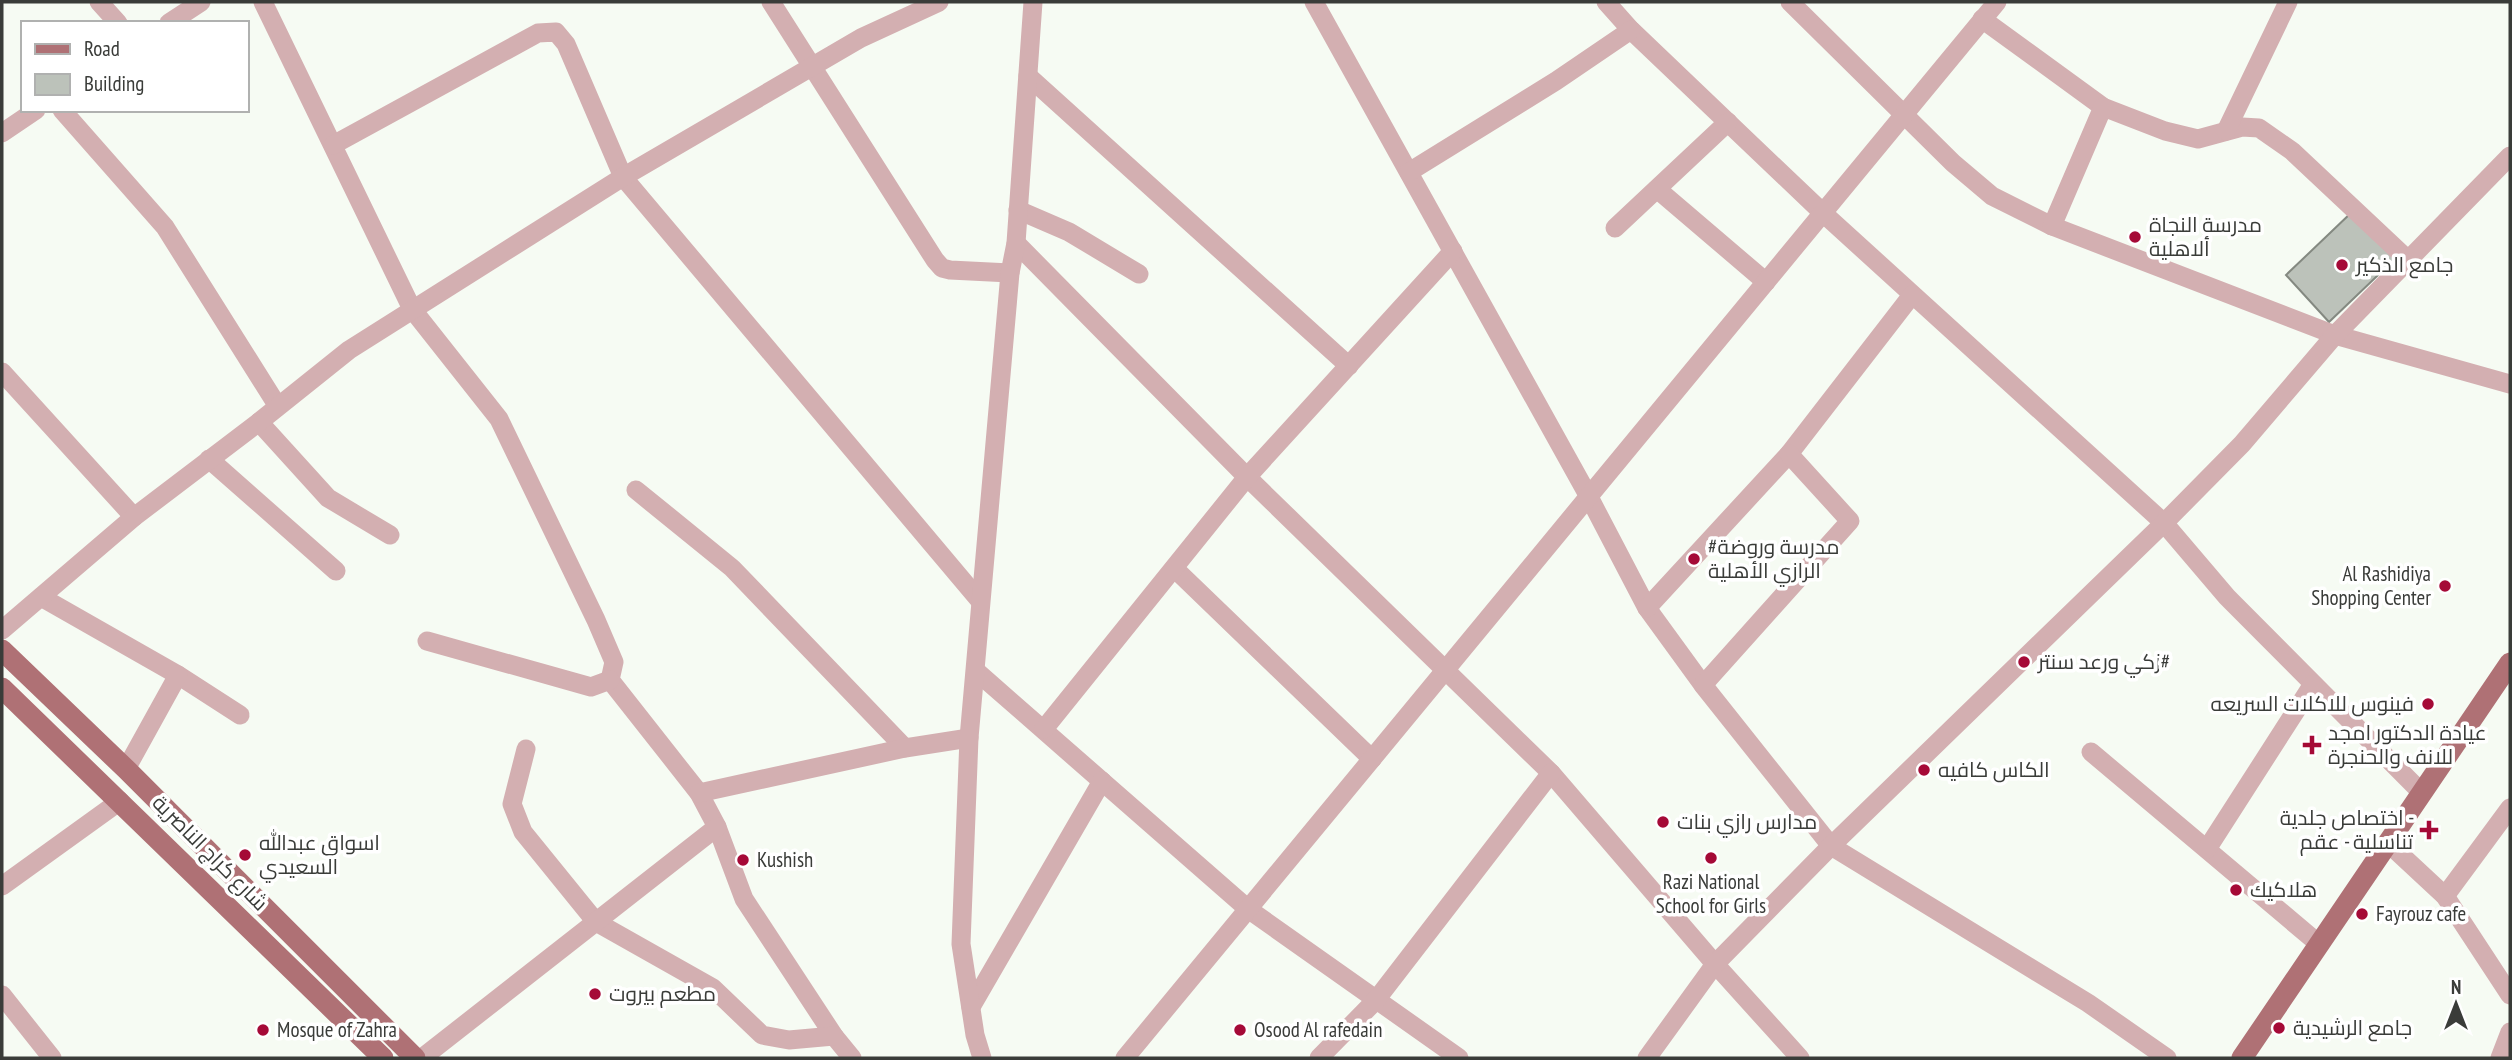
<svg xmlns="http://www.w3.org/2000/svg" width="2512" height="1060" viewBox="0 0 2512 1060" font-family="'PT Sans Narrow',Cairo,sans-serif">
	<rect width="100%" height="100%" fill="#f6fbf3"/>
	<!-- building -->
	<path fill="#bcc2ba" stroke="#848981" stroke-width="2" d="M2352,212L2398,256L2329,322L2286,275Z"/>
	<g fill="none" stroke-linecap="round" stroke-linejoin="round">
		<!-- minor -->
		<g stroke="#d3afb1" stroke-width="19">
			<path d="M99,2L118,23"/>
			<path d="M263,2L412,309L499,419L596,620L614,662L610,680L699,793L717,827L744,899L834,1036L852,1058"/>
			<path d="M771,2L935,260L942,268L950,270L1010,273"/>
			<path d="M1314,2L1589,497L1647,608L1703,685L1831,846L2088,1003L2167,1058"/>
			<path d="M1606,2L1631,30L1823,213L2164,523L2227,597L2421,792"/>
			<path d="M1790,2L1953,163L1992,196L2052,226L2335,335L2510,384"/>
			<path d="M1982,19L2103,107L2165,131L2198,139L2242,127L2259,128L2292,151L2408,260"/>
			<path d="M169,23L201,2"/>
			<path d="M1028,76L1349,366"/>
			<path d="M62,110L165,227L277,405"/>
			<path d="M2226,131L2288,2"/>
			<path d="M2,133L36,110"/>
			<path d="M333,145L538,33L556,32L566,44L623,177L980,601"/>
			<path d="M1409,172L1556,81L1631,30"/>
			<path d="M1657,189L1766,282"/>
			<path d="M1018,210L1069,232L1139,274"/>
			<path d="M2052,226L2103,107"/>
			<path d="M1615,228L1728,122"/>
			<path d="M1016,243L1247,477L1551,773L1715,964L1800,1058"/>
			<path d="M2,372L134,517"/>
			<path d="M259,422L328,498L390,535"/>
			<path d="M209,459L336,571"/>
			<path d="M636,490L732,568L905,748"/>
			<path d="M1174,568L1372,759"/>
			<path d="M41,597L178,675L240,715"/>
			<path d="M1647,608L1789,454L1912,295"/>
			<path d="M2,630L134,517L259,422L349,350L623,177L861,38L939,2"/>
			<path d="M427,641L591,687L610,680"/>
			<path d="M976,671L1248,909L1459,1058"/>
			<path d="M1703,685L1850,521L1789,454"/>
			<path d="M1044,729L1247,477L1453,251"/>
			<path d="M526,749L512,804L523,832L596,922L713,988L762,1035L789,1040L834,1036"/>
			<path d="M2091,752L2319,944"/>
			<path d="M126,769L178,675"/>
			<path d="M699,793L905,748L969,738"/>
			<path d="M2388,843L2445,896L2510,995"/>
			<path d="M2207,849L2313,684"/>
			<path d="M2,886L120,801"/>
			<path d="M2445,896L2510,808"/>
			<path d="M2,995L52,1058"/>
			<path d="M971,1007L1102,781"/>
			<path d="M422,1058L717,827"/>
			<path d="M982,1058L975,1035L961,944L969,738L1010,273L1016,243L1033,2"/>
			<path d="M1125,1058L1997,2"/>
			<path d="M1319,1058L1376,1000L1551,773"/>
			<path d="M1647,1058L1715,964L1831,846L2164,523L2242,444L2335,335L2510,156"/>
			<path d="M2500,1058L2510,1032"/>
		</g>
		<!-- major -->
		<g stroke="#af7175" stroke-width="21">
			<path d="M2,650L126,769L415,1058"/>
			<path d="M2,688L383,1058"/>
			<path d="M2242,1058L2510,663"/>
		</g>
	</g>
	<!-- markers -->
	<g fill="#a50a37" stroke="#fff" stroke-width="2.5">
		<circle cx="2135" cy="237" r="7"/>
		<circle cx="2342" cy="265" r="7"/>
		<circle cx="1694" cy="559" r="7"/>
		<circle cx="2445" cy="586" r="7"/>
		<circle cx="2024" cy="662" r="7"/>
		<circle cx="2428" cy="704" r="7"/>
		<path d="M2308.5 734.5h7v7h7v7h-7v7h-7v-7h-7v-7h7z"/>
		<circle cx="1924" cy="770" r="7"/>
		<circle cx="1663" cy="822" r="7"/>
		<path d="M2425.5 819.5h7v7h7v7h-7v7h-7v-7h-7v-7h7z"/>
		<circle cx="245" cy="855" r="7"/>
		<circle cx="1711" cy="858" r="7"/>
		<circle cx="743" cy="860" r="7"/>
		<circle cx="2236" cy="890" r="7"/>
		<circle cx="2362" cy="914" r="7"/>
		<circle cx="595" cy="994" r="7"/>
		<circle cx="2279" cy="1028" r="7"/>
		<circle cx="263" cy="1030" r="7"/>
		<circle cx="1240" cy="1030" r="7"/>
	</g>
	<g text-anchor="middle" stroke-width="7" stroke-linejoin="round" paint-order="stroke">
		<!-- poi labels -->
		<g font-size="21" fill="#3a3c39" stroke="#fff" text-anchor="start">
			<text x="2149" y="232">مدرسة النجاة<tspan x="2149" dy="24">ألاهلية</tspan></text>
			<text x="2356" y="272">جامع الذكير</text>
			<text x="1708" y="554">#مدرسة وروضة<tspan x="1708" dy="24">الرازي الأهلية</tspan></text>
			<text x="2431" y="581" text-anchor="end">Al Rashidiya<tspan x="2431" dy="24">Shopping Center</tspan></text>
			<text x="2038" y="669">زكي ورعد سنتر#</text>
			<text x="2414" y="711" text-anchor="end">فينوس للاكلات السريعه</text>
			<text x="2328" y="740">عيادة الدكتور امجد<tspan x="2328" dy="24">للانف والحنجرة</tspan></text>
			<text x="1938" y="777">الكاس كافيه</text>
			<text x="2413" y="825" text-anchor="end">اختصاص جلدية -<tspan x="2413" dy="24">تناسلية - عقم</tspan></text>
			<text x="1677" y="829">مدارس رازي بنات</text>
			<text x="259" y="850">اسواق عبدالله<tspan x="259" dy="24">السعيدي</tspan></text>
			<text x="757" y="867">Kushish</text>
			<text x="1711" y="889" text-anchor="middle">Razi National<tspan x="1711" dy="24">School for Girls</tspan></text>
			<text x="2250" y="897">هلاكيك</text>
			<text x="2376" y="921">Fayrouz cafe</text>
			<text x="609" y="1001">مطعم بيروت</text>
			<text x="2293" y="1035">جامع الرشيدية</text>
			<text x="277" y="1037">Mosque of Zahra</text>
			<text x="1254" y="1037">Osood Al rafedain</text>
		</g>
		<!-- street labels -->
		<g font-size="21" fill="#3a3c39" stroke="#fff">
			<text transform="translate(210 853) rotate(45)" y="7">شارع كراج الناصرية</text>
		</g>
	</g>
	<!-- border -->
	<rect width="2512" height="1060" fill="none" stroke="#3a3c39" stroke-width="7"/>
	<!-- legend -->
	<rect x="21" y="21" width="228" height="91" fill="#ffffff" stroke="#b0b1b0" stroke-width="2"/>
	<rect x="35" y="44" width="35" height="10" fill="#af7175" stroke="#b0b1b0" stroke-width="2"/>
	<text x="84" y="56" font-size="21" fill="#3a3c39">Road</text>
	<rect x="35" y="74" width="35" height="21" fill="#bcc2ba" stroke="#b0b1b0" stroke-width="2"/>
	<text x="84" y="91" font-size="21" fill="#3a3c39">Building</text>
	<!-- north arrow -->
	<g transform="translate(2456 1004)" stroke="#ffffff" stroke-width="5" paint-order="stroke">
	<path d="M0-5L12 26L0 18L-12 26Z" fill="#3a3c39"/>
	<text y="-10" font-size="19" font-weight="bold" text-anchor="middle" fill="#3a3c39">N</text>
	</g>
</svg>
